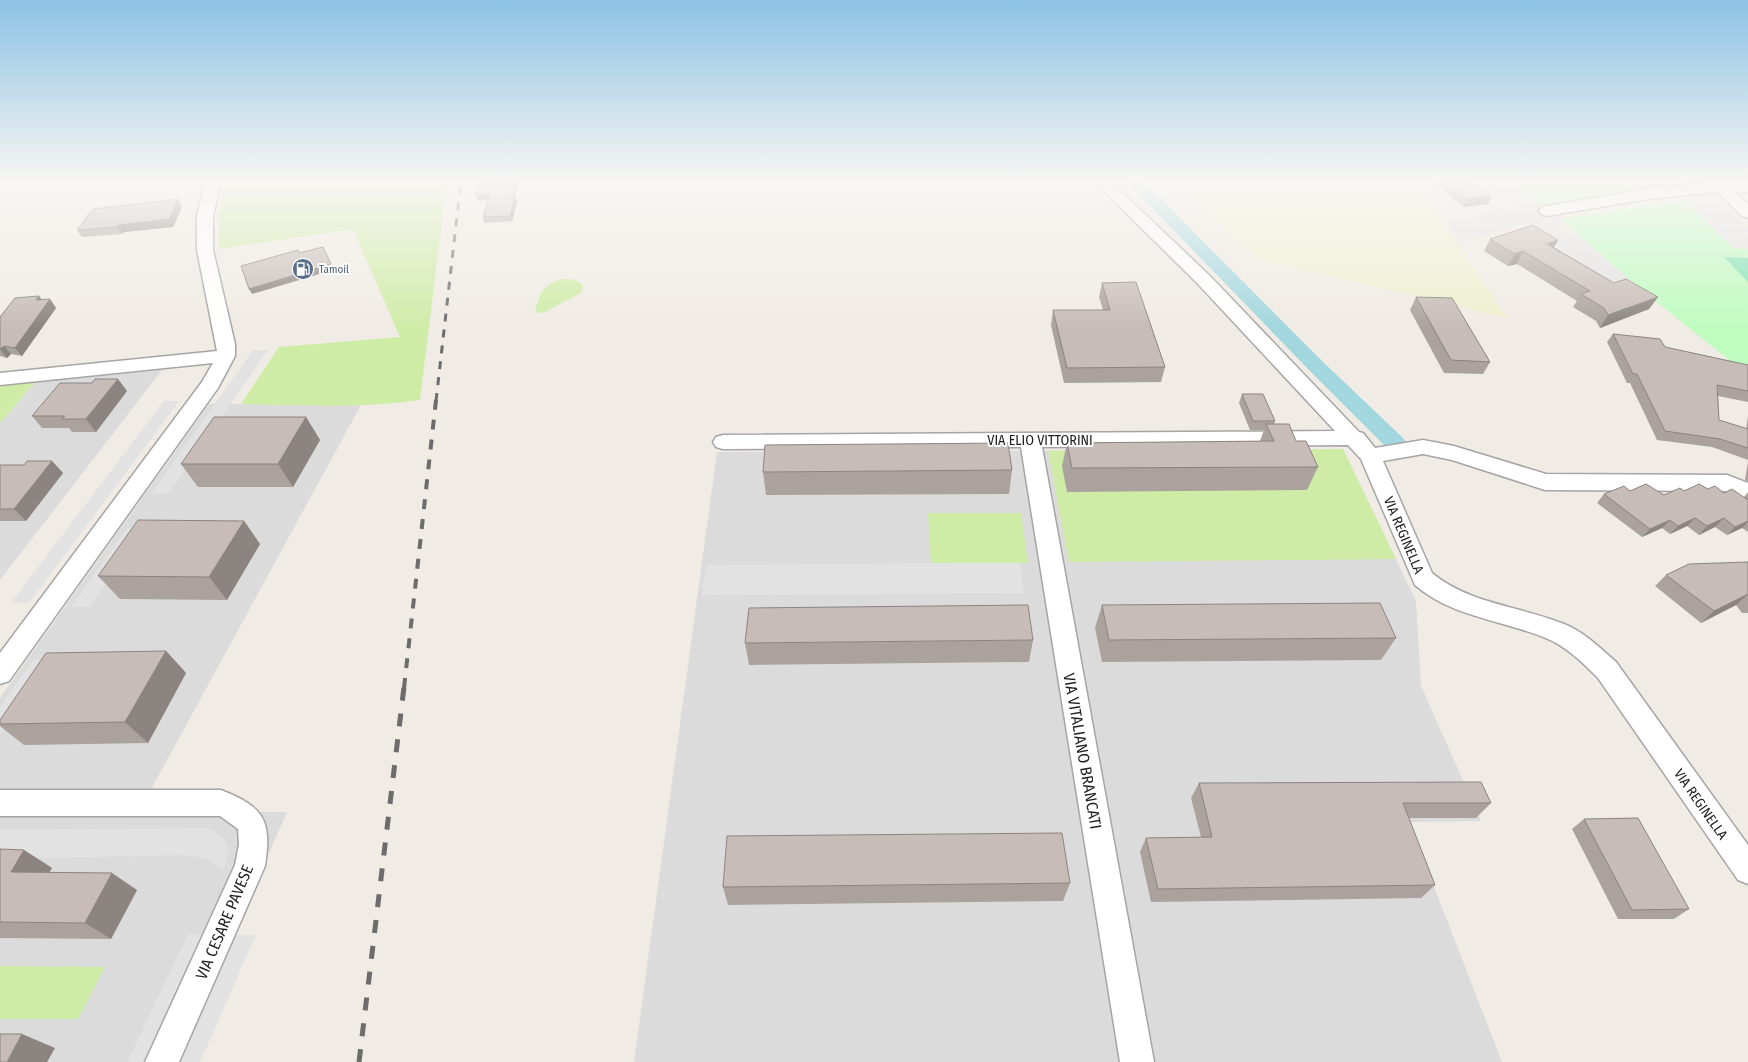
<svg xmlns="http://www.w3.org/2000/svg" width="1748" height="1062" viewBox="0 0 1748 1062" font-family="'Fira Sans Condensed',sans-serif">
	<rect width="100%" height="100%" fill="#f0ebe4"/>
	<!-- residential -->
	<g fill="#dcdbdb">
		<path d="M162,370L0,580V423L35,382Z"/>
		<path d="M209,404L361,405L148,795L0,794V698Z"/>
		<path d="M1343,449L1416,601L1421,686L1481,821L1409,822L1502,1062H634L717,452Z"/>
		<path d="M0,811L287,812L177,1062H0Z"/>
	</g>
	<!-- farmland -->
	<path fill="#efefce" d="M1173,181H1415L1507,318L1258,259Z"/>
	<!-- grass -->
	<g fill="#cfeca7">
		<path d="M224,181H447L420,400C361,409 300,405 241,404L279,347L400,337L353,229L219,249V217Z"/>
		<path d="M562,279C571,279 578,279 583,286L581,293L543,313L535,312C540,293 543,284 562,279Z"/>
		<path d="M35,382L0,423V386Z"/>
		<path d="M1343,449L1396,559L1069,562L1048,451Z"/>
		<path d="M928,513H1021L1028,563H931Z"/>
		<path d="M0,966L105,967L78,1019H0Z"/>
	</g>
	<!-- park -->
	<g fill="#bffcbf">
		<path d="M1508,181H1664L1670,187L1545,208Z"/>
		<path d="M1684,200L1733,248L1748,249V371H1743L1638,287L1561,219Z"/>
	</g>
	<!-- pitch -->
	<path fill="#7ee2b3" d="M1724,257L1748,258V282Z"/>
	<!-- parking -->
	<g fill="#e2e2e2">
		<path d="M1477,181H1508L1562,220L1564,223L1555,224L1566,234H1576L1638,287L1620,290L1525,224L1460,243L1446,222L1478,218L1472,212L1514,208Z"/>
		<path d="M1664,181H1701L1748,227V249L1733,248Z"/>
		<path d="M253,350H268L168,494H151Z"/>
		<path d="M164,401H179L29,603H11Z"/>
		<path d="M127,528H144L90,607H71Z"/>
		<path d="M972,563H1020L1024,593L702,595L706,565Z"/>
		<path d="M34,659L53,660L0,735V707Z"/>
		<path d="M206,828L214,831L224,839L229,854L223,869L207,859L186,855L0,859V830Z"/>
		<path d="M188,934L256,935L200,1062H127Z"/>
	</g>
	<g fill="none" stroke-linecap="round" stroke-linejoin="round">
		<!-- canal -->
		<path fill="#a2d7df" fill-rule="evenodd" d="M1126,181H1143L1322,361L1403,438L1406,443L1403,448L1395,450L1387,448L1308,369Z"/>
		<!-- minor casing -->
		<g stroke="#a5a5a5" stroke-width="3">
			<g id="minor">
				<path d="M205,181H221L213,216V250L235,344V356L218,388L9,681L0,684V653L202,382L213,363L0,385V373L217,351L197,250V216Z"/>
				<path d="M1094,181H1110L1210,276L1359,432L1363,433L1375,448L1423,440L1454,446L1546,474L1727,475L1748,483V500L1725,491L1545,490L1452,460L1423,454L1383,461L1432,573C1469,604 1520,606 1564,624C1584,632 1600,648 1616,662L1748,845V884L1738,880L1598,678C1583,663 1566,646 1546,638C1502,620 1452,617 1415,585L1361,459L1348,445L1042,447L1154,1062H1120L1021,447L723,449L716,447L713,442L716,437L723,435L1335,431L1198,284Z"/>
				<path d="M1708,181L1748,182V192H1735L1748,204V218L1742,216L1717,192L1648,199L1547,216L1541,214L1539,211L1541,208L1547,206L1648,189L1709,183Z"/>
				<path d="M0,790H221C264,807 272,820 265,866L179,1062H145L235,865L239,844L238,829L220,816H0Z"/>
			</g>
		</g>
		<!-- minor -->
		<use href="#minor" fill="#fff" fill-rule="evenodd"/>
		<!-- rail-far2 -->
		<path stroke="#6c6c6c" stroke-width="3" stroke-dasharray="8 8" stroke-linecap="butt" d="M436,401L461,181"/>
		<!-- rail-far1 -->
		<path stroke="#6c6c6c" stroke-width="4" stroke-dasharray="10 10" stroke-linecap="butt" d="M404,688L436,400"/>
		<!-- rail -->
		<path stroke="#6c6c6c" stroke-width="5" stroke-dasharray="13 13" stroke-linecap="butt" d="M359,1062L404,687"/>
	</g>
	<!-- wall -->
	<g fill="#aba29d">
		<path d="M477,181H520L515,196L517,202L512,221L484,223L483,217L488,200L478,201L476,195Z"/>
		<path d="M1432,181H1473L1492,196L1488,204L1463,207Z"/>
		<path d="M178,199L182,207L173,227L124,232L122,234L82,237L77,230Z"/>
		<path d="M1490,239L1558,240L1554,247L1614,283L1658,297L1649,309L1600,328L1596,321L1573,307L1577,301L1517,264L1508,266L1484,251Z"/>
		<path d="M1102,283L1165,367L1161,382L1064,383L1051,325L1053,310H1103L1099,297Z"/>
		<path d="M39,296L42,300L50,299L56,308L22,356L11,354L7,358L0,356V317Z"/>
		<path d="M1416,297L1490,362L1483,374L1444,373L1410,310Z"/>
		<path d="M1613,334L1665,347L1748,365V402L1718,396L1719,420L1746,429L1748,416V460L1712,447L1657,440L1630,383H1627L1607,342Z"/>
		<path d="M127,391L96,432H72L69,428H42L32,416Z"/>
		<path d="M1242,394L1275,421L1274,424L1296,441L1318,467L1307,490L1067,492L1062,466L1067,443L1260,441L1264,430H1250L1239,403Z"/>
		<path d="M306,417L320,440L293,487H198L181,464Z"/>
		<path d="M52,461L63,473L26,521H0V465H24Z"/>
		<path d="M1748,462V482L1745,480Z"/>
		<path d="M1012,470L1009,494L766,495L763,472Z"/>
		<path d="M1708,489L1744,497L1748,492V532L1742,528L1727,535L1715,527L1699,535L1687,526L1670,534L1662,528L1642,537L1597,503L1604,494L1630,491L1664,495L1684,491Z"/>
		<path d="M244,521L260,544L227,600L120,599L98,576Z"/>
		<path d="M1748,562V613H1742L1736,605L1701,623L1655,586L1666,575Z"/>
		<path d="M1102,605L1396,638L1381,660L1102,662L1095,628Z"/>
		<path d="M1033,640L1029,662L749,665L745,643Z"/>
		<path d="M166,651L186,673L148,743L24,745L0,726V720Z"/>
		<path d="M1199,783L1491,803L1476,818H1408L1435,885L1421,898L1151,902L1140,852L1146,838L1201,837L1191,798Z"/>
		<path d="M1584,819L1689,909L1674,919H1618L1572,829Z"/>
		<path d="M0,849L24,850L52,868L49,872L137,890L111,939L0,938Z"/>
		<path d="M1070,883L1063,901L728,905L723,887Z"/>
	</g>
	<!-- shaded-wall -->
	<g fill="#8b8480">
		<path d="M517,181H520L513,202L512,197Z"/>
		<path d="M490,194L491,199L478,201L476,195Z"/>
		<path d="M515,196L517,202L512,221L510,216Z"/>
		<path d="M1492,196L1488,204L1463,207L1467,199Z"/>
		<path d="M178,199L182,207L173,227L124,232L122,234L117,227L119,225Z"/>
		<path d="M1558,240L1551,252L1547,244Z"/>
		<path d="M323,247L333,270L252,294L249,289Z"/>
		<path d="M1523,251L1517,264L1508,266L1515,254Z"/>
		<path d="M39,296L45,304L36,300Z"/>
		<path d="M1658,297L1649,309L1600,328L1608,315Z"/>
		<path d="M50,299L56,308L22,356L15,348Z"/>
		<path d="M4,346L11,354L7,358L0,349Z"/>
		<path d="M118,379L127,391L96,432L86,419Z"/>
		<path d="M306,417L320,440L293,487L278,464Z"/>
		<path d="M52,461L63,473L26,521L14,509Z"/>
		<path d="M1695,518L1687,526L1670,534L1678,526Z"/>
		<path d="M1724,518L1715,527L1699,535L1707,526Z"/>
		<path d="M1670,520L1662,528L1642,537L1650,529Z"/>
		<path d="M244,521L260,544L227,600L209,577Z"/>
		<path d="M1748,521V522L1742,528L1727,535L1735,527Z"/>
		<path d="M1748,594L1736,605L1701,623L1714,611Z"/>
		<path d="M166,651L186,673L148,743L125,722Z"/>
		<path d="M24,850L52,868L39,889L11,872Z"/>
		<path d="M112,873L137,890L111,939L85,923Z"/>
		<path d="M22,1034L55,1048L47,1062H7Z"/>
	</g>
	<!-- building -->
	<g fill="#c7bcb7" stroke="#8b8480">
		<path d="M477,181H517L512,197L515,196L510,216L483,217L490,194L476,195Z"/>
		<path d="M1445,181H1473L1492,196L1467,199Z"/>
		<path d="M178,199L169,219L119,225L117,227L77,230L93,209Z"/>
		<path d="M1533,225L1558,240L1547,244L1614,283L1626,279L1658,297L1608,315L1604,308L1581,294L1590,291L1523,251L1515,254L1490,239Z"/>
		<path d="M323,247L331,264L249,289L241,266L298,250L299,253Z"/>
		<path d="M1136,282L1165,367L1067,368L1053,310H1110L1102,283Z"/>
		<path d="M39,296L36,300L50,299L15,348L4,346L0,349V317L15,298Z"/>
		<path d="M1416,297L1452,298L1490,362L1451,360Z"/>
		<path d="M1613,334L1660,339L1665,347L1748,365V391L1717,385L1719,420L1748,429V448L1720,439L1665,431L1637,374H1633Z"/>
		<path d="M95,379H118L86,419H62L65,416H32L60,383H92Z"/>
		<path d="M1242,394H1263L1275,421H1253Z"/>
		<path d="M214,417H306L278,464H181Z"/>
		<path d="M1266,424H1289L1296,441H1306L1318,467L1072,468L1067,443L1274,441Z"/>
		<path d="M1008,443L1012,470L763,472L765,445Z"/>
		<path d="M27,461H52L14,509H0V465H24Z"/>
		<path d="M1646,484L1664,495L1680,488L1684,491L1699,484L1708,489L1715,486L1724,493L1732,489L1748,500V521L1735,527L1724,518L1707,526L1695,518L1678,526L1670,520L1650,529L1604,494L1624,486L1630,491Z"/>
		<path d="M138,520L244,521L209,577L98,576Z"/>
		<path d="M1748,562V594L1714,611L1666,575L1689,564Z"/>
		<path d="M1380,603L1396,638L1109,640L1102,605Z"/>
		<path d="M1028,605L1033,640L745,643L749,608Z"/>
		<path d="M166,651L125,722L0,724V720L46,653Z"/>
		<path d="M1481,782L1491,803H1403L1435,885L1158,889L1146,838L1212,837L1199,783Z"/>
		<path d="M1638,818L1689,909L1632,910L1584,819Z"/>
		<path d="M1062,833L1070,883L723,887L727,836Z"/>
		<path d="M0,849L24,850L11,872L112,873L85,923L0,922Z"/>
		<path d="M0,1034H22L7,1062H0Z"/>
	</g>
	<!-- sky -->
	<linearGradient id="sky" x2="0" y2="1"><stop stop-color="#8cc2e4"/><stop offset="0.55" stop-color="#f8f6f3"/><stop offset="1" stop-color="#f8f6f3" stop-opacity="0"/></linearGradient>
	<rect width="1748" height="329" fill="url(#sky)"/>
	<!-- icons -->
	<defs>
		<g id="fuel-disc" transform="scale(1.125)"><circle r="9.5" fill="#5c6f8a" stroke="#fff"/><path d="M-5.5-6h7V0h2V4h1.3V-2.5L3-4.5l.8-.8L6-3V5H2.5V1h-1V6h-7ZM-4.2-4.7v3.2H.2V-4.7Z" fill="#fff"/></g>
	</defs>
	<g fill-rule="evenodd">
		<use href="#fuel-disc" x="303" y="269"/>
	</g>
	<g text-anchor="middle" stroke-width="4" stroke-linejoin="round" paint-order="stroke">
		<!-- far-service labels -->
		<g font-size="11" fill="#4e5e75" stroke="#fff" text-anchor="start">
			<text x="319" y="273">Tamoil</text>
		</g>
		<!-- street labels -->
		<g font-size="14" fill="#1e1e1e" stroke="#fff">
			<text x="1040" y="445">VIA ELIO VITTORINI</text>
			<text transform="translate(1404 535) rotate(67)" y="5">VIA REGINELLA</text>
			<text transform="translate(1701 804) rotate(55)" y="5">VIA REGINELLA</text>
		</g>
		<!-- near-street labels -->
		<g font-size="16" fill="#1e1e1e" stroke="#fff">
			<text transform="translate(1083 751) rotate(80)" y="6">VIA VITALIANO BRANCATI</text>
			<text transform="translate(224 922) rotate(-67)" y="6">VIA CESARE PAVESE</text>
		</g>
	</g>
</svg>
